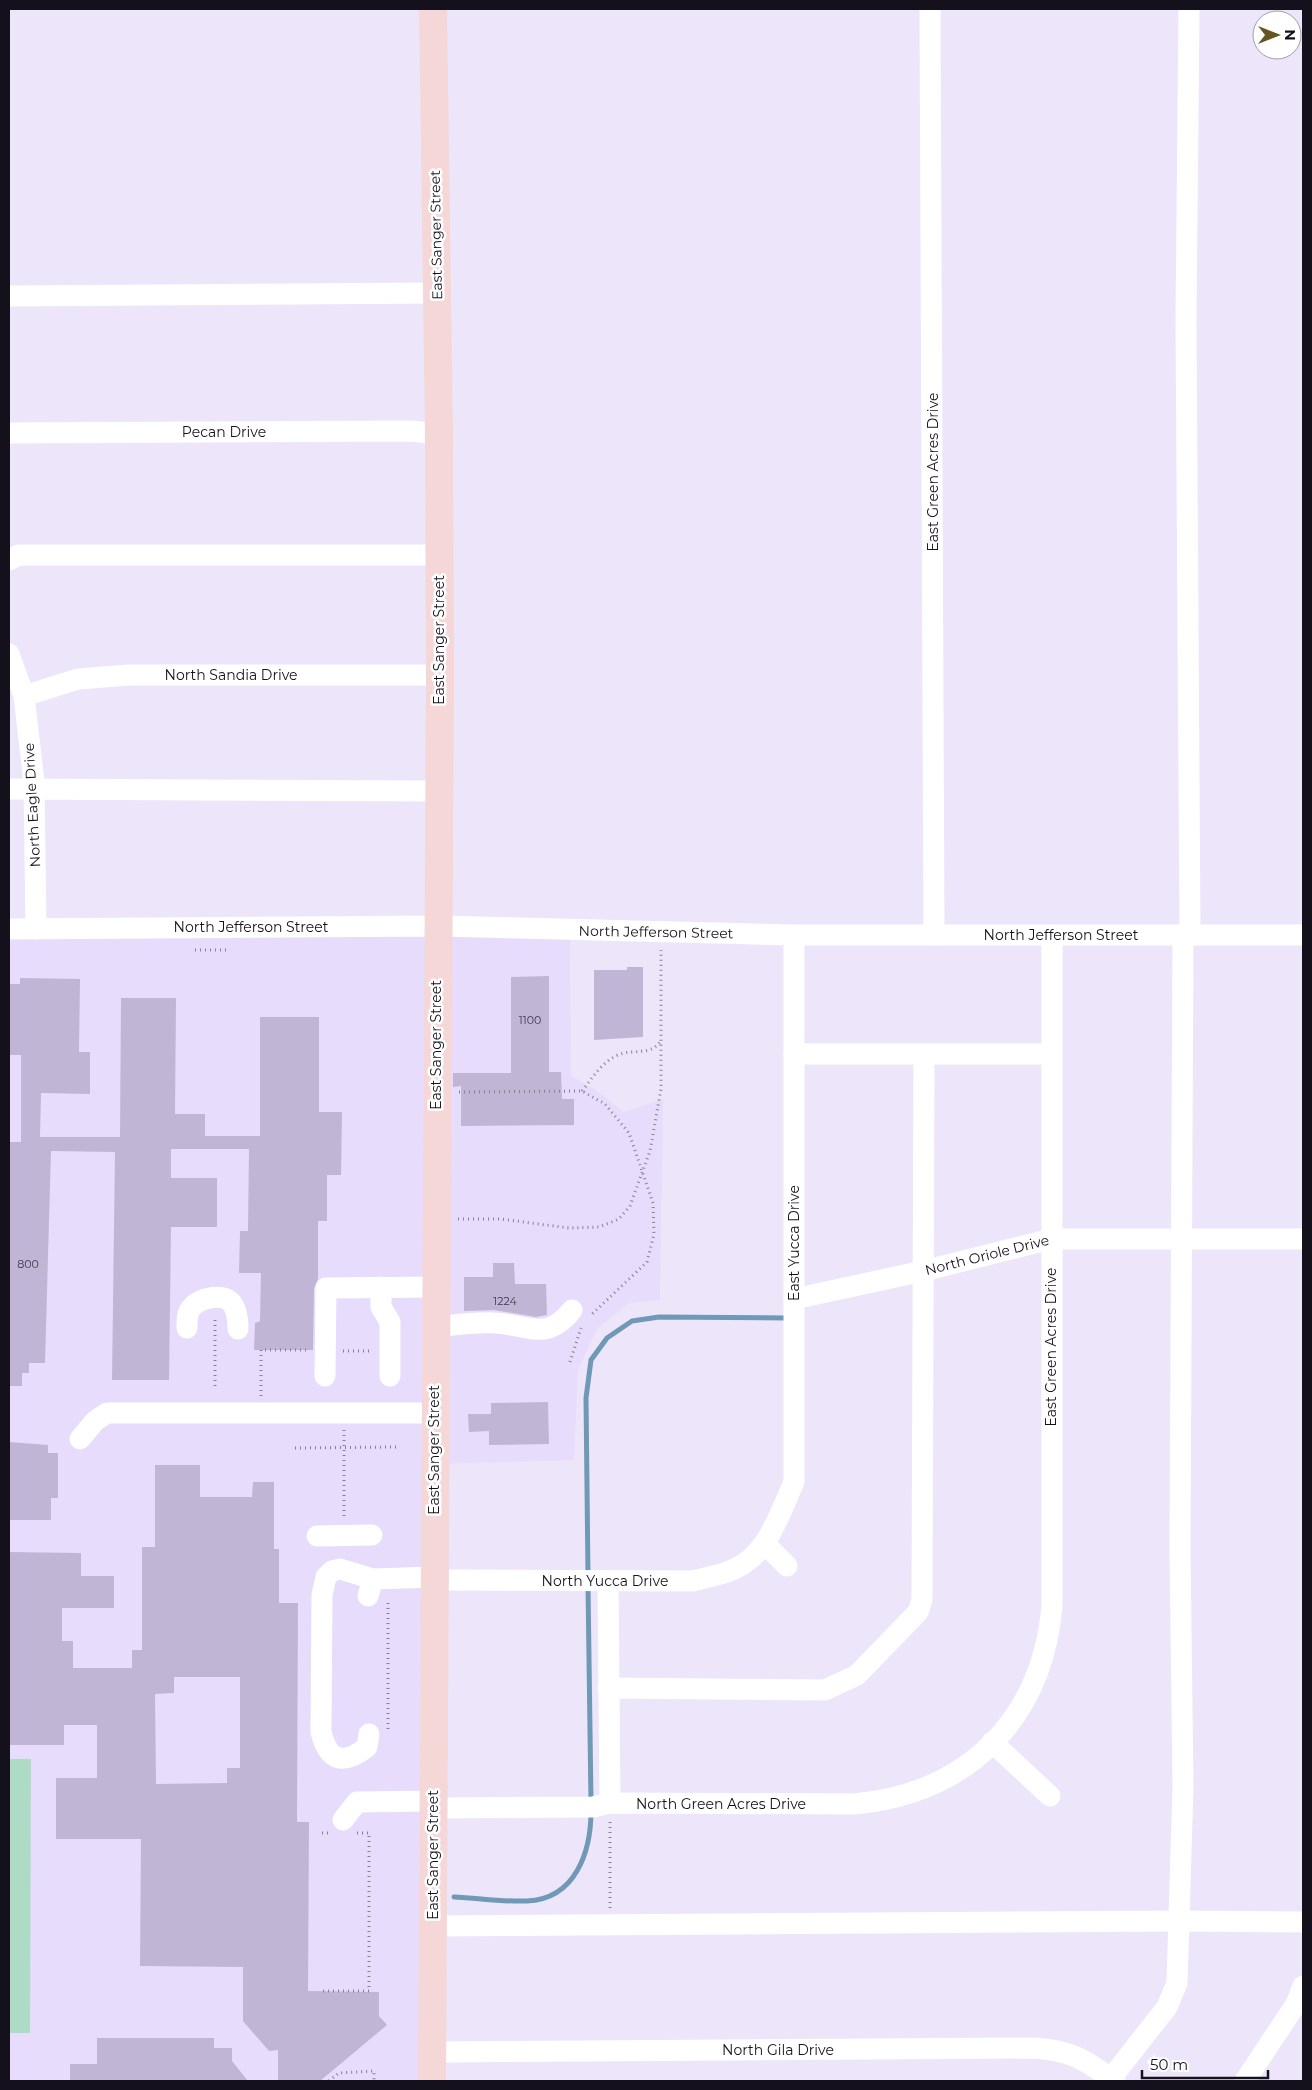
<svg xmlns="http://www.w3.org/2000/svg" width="1312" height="2090" viewBox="0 0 1312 2090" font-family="Montserrat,sans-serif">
	<rect width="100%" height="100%" fill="#ede6fa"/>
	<!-- built -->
	<path fill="#e7dcfc" d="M9,926L570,930L571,1076L593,1088L624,1112L663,1099L660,1300L629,1303L597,1329L578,1370L574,1460L435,1464L432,2081H9Z"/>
	<!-- green -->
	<path fill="#aedbc5" d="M9,1759H31L30,2033H9Z"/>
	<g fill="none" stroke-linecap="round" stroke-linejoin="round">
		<!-- stream -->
		<g stroke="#6f99b5" stroke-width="5">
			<path d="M588,1575L586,1398L591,1360L607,1338L632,1321L659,1317L788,1318"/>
			<path d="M588,1586L591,1802"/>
			<path d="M454,1897C478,1898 503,1902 527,1901C576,1899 591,1851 591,1811"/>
		</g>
	</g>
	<!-- building -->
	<g fill="#c0b5d5" fill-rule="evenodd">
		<path d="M627,967H643V1037L594,1040V970H627Z"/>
		<path d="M549,976V1072H561L562,1099H574V1125L461,1126V1086L453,1087V1073H511V977Z"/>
		<path d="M20,978L80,979L79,1052H90V1094L41,1093L40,1137H120L121,998H176L175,1114H205V1136H260V1017H319V1112H342L341,1175H327V1221H318V1279L314,1288L313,1350H254L255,1323L260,1321L261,1273H239L240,1231H248L249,1149H171V1178H217V1227H171L169,1380H112L115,1152L51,1151L45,1363H29V1373H22V1386H9V1142H21V1055H9V984H20Z"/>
		<path d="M493,1263H514L515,1284H546L547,1315L536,1317L494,1310L464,1311V1277H493Z"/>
		<path d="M548,1402L549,1444L489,1445V1431L469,1432L468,1414H491V1403Z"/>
		<path d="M9,1442L48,1445V1453H58V1498H51V1520H9Z"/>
		<path d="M155,1465H200V1497H252L253,1482H274V1549H279V1603H298L297,1822H309L308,1991L379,1992V2016L387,2025L320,2081H278V2050L269,2051L243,2021V1967L140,1966L141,1839H56V1778H97V1725H64V1745H9V1552L81,1553V1576H114V1608H62V1641H73V1668H132V1650H142V1547H155ZM174,1677H240V1768H227V1783L156,1784L155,1694L174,1693Z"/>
		<path d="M97,2038H214V2048H232V2061L248,2081H70V2064H97Z"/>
	</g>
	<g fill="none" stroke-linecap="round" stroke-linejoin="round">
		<!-- path -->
		<g stroke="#878191" stroke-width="3" stroke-dasharray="1 4" stroke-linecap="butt">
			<path d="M195,950H226"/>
			<path d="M582,1091C593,1077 602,1062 618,1055C634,1048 649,1057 661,1041"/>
			<path d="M459,1092L582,1091L605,1104L629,1133L653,1203L654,1234L647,1262L591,1315"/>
			<path d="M458,1219H501L569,1228L599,1227L619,1219L630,1206L650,1151L661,1089V950"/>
			<path d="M343,1351H372"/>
			<path d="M570,1362L581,1328"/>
			<path d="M215,1386V1316"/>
			<path d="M261,1396V1350H307"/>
			<path d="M344,1430V1519"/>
			<path d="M295,1448L396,1447"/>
			<path d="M388,1729V1603"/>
			<path d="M322,1833H331"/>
			<path d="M610,1908V1821"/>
			<path d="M323,1991H369V1833H355"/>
			<path d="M329,2081L339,2073L374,2071V2081"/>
		</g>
		<!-- minor -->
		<g stroke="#fff" stroke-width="21">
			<path d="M930,9L934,935"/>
			<path d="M1189,9L1186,320L1190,935"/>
			<path d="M9,296L437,293"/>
			<path d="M9,433L411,431L439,434"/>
			<path d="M9,560L19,555H439"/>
			<path d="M9,654L24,696L34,782L36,929"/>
			<path d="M24,696L78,679L129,675H440"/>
			<path d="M9,789L438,791"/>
			<path d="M9,929L437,926L794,935H1303"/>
			<path d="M794,1054H1052"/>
			<path d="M381,1287V1307L390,1322V1376"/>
			<path d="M794,1299L923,1271L1051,1239H1303"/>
			<path d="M435,1327C454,1325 475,1322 494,1323C527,1324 546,1343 572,1310"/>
			<path d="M187,1328C187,1321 187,1313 191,1308C199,1298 221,1293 231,1302C237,1309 238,1320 238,1329"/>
			<path d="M325,1376L326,1288L435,1287"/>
			<path d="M80,1439L95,1421L107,1413H435"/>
			<path d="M317,1536L372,1535"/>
			<path d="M766,1545L787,1566"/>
			<path d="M434,1580L693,1581C704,1578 716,1576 727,1572C767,1559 778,1517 794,1482V935"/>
			<path d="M608,1581L610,1803"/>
			<path d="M368,1596L373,1579"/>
			<path d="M608,1688L825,1690L857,1675L918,1612L922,1600L924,1054"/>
			<path d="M369,1734L367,1747C343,1766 328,1761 321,1732L322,1595L326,1577L332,1571L340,1569L373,1579L434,1577"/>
			<path d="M992,1742L1050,1796"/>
			<path d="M433,1808L593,1807L610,1803L854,1804C967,1794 1042,1720 1052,1606V935"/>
			<path d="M343,1820L357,1802L433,1801"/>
			<path d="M432,1926L1180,1921L1303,1922"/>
			<path d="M432,2052L1035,2048C1074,2051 1084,2060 1115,2081"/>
			<path d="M1109,2081L1167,2007L1177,1983L1183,1787L1180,1549L1183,935"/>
			<path d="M1245,2081L1296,2004L1303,1986"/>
		</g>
		<!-- major -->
		<path stroke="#f5d7d7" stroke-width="28" d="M432,2081L440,675L439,434L433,9"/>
	</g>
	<g text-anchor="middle" stroke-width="5" stroke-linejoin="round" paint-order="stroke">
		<!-- number labels -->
		<g font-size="11" fill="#403a4a">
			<text x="530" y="1024">1100</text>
			<text x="28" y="1268">800</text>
			<text x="505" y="1305">1224</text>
		</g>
		<!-- street labels -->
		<g font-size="14" fill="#15111c" stroke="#fff">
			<text transform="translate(436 235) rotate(-91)" y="5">East Sanger Street</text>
			<text x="224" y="437">Pecan Drive</text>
			<text transform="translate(933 472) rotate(-90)" y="5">East Green Acres Drive</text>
			<text transform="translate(439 640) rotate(-90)" y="5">East Sanger Street</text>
			<text x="231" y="680">North Sandia Drive</text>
			<text transform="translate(32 805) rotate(-93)" y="5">North Eagle Drive</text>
			<text x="251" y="932">North Jefferson Street</text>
			<text transform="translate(656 932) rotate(1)" y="5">North Jefferson Street</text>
			<text x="1061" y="940">North Jefferson Street</text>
			<text transform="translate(436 1045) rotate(-90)" y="5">East Sanger Street</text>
			<text transform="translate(794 1243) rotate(-90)" y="5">East Yucca Drive</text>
			<text transform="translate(987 1255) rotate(-14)" y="5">North Oriole Drive</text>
			<text transform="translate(1051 1347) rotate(-90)" y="5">East Green Acres Drive</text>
			<text transform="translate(434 1450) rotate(-90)" y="5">East Sanger Street</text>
			<text x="605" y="1586">North Yucca Drive</text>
			<text x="721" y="1809">North Green Acres Drive</text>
			<text transform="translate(433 1855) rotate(-90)" y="5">East Sanger Street</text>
			<text x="778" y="2055">North Gila Drive</text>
		</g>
	</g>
	<!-- border -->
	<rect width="1312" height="2090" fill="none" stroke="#15111c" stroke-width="20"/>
	<!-- north arrow -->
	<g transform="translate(1277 35) rotate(90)"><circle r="24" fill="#ffffff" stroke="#a1a0a4"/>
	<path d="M0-4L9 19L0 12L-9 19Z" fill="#655523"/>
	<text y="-8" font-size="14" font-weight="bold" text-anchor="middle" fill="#15111c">N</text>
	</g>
	<!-- scale -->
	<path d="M1142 2070v8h126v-8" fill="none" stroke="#15111c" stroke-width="2.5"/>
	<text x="1150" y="2070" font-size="15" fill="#15111c" stroke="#ffffff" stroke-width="4" paint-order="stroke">50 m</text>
</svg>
